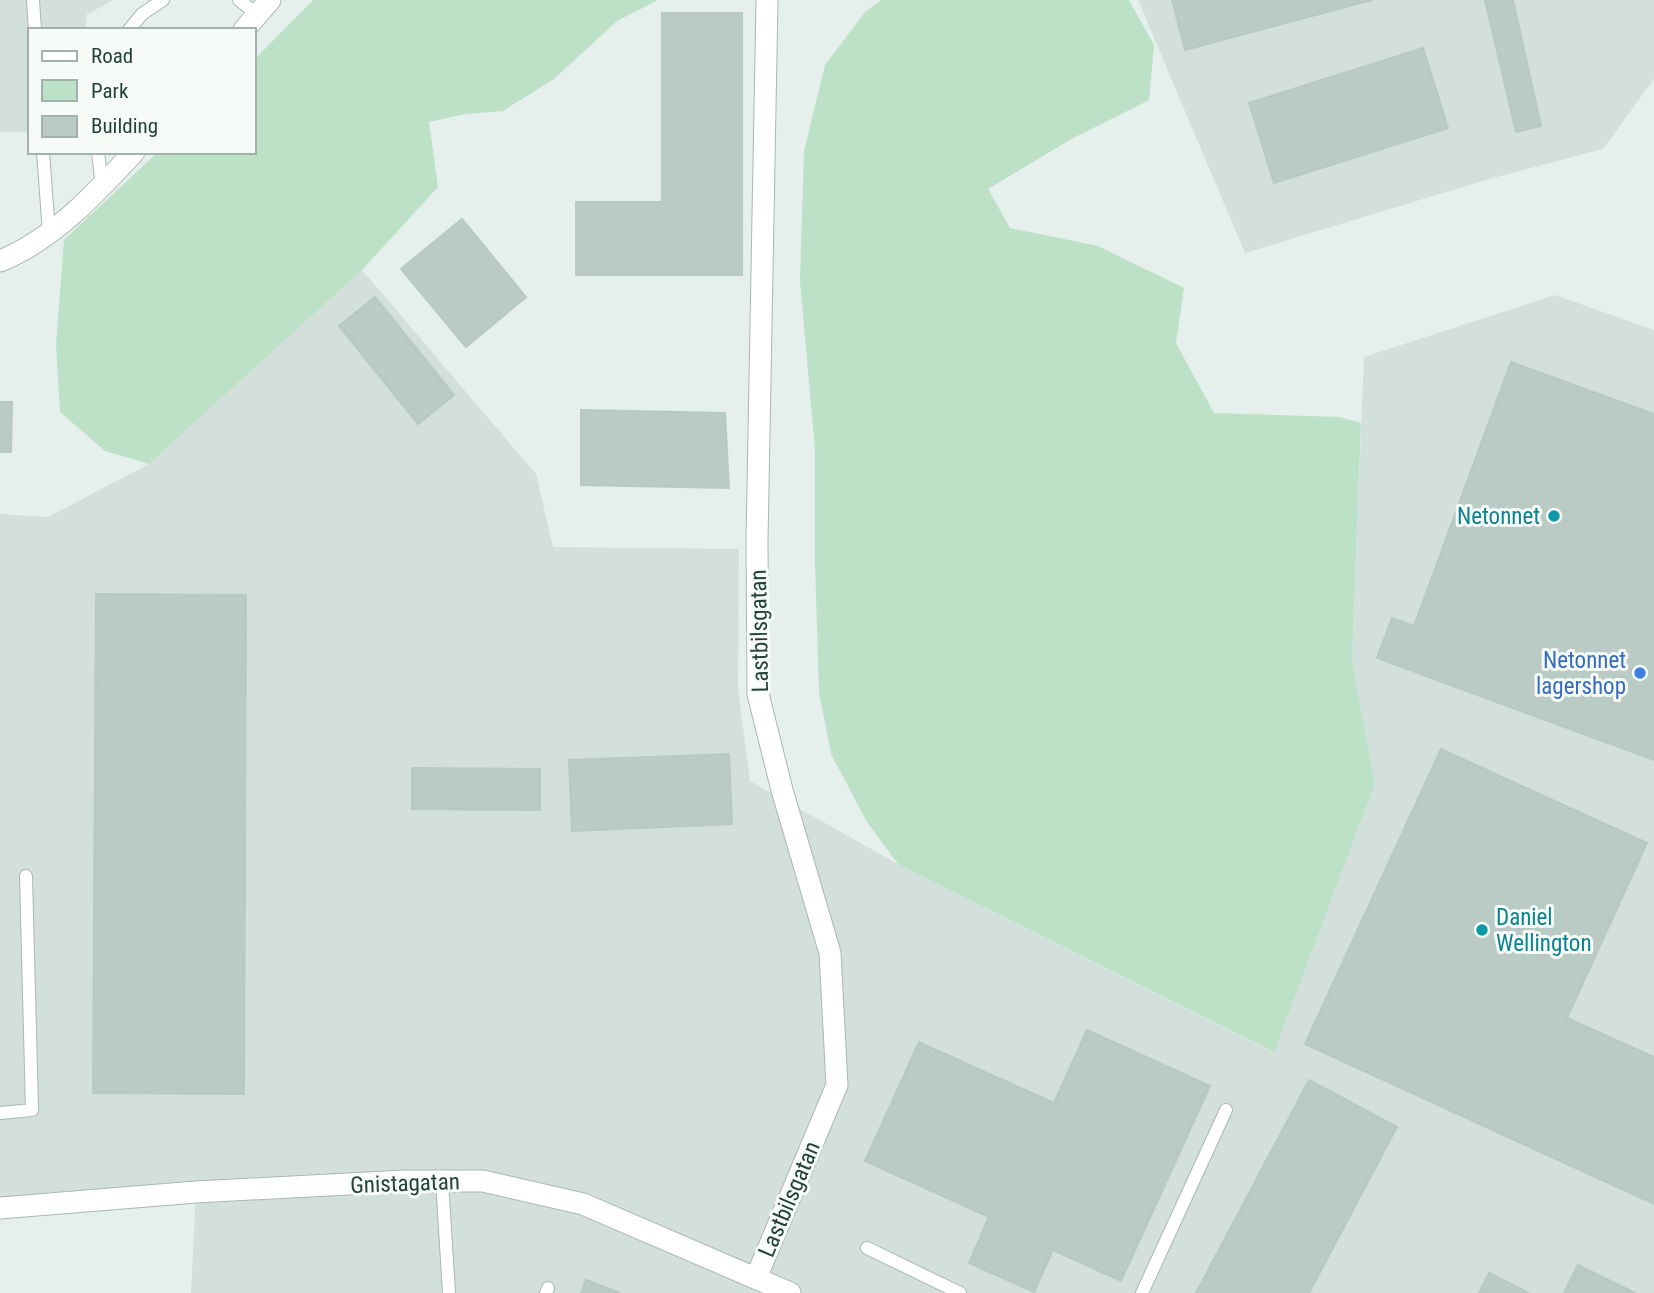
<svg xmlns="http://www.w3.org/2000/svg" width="1654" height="1293" viewBox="0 0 1654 1293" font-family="'Roboto Condensed',sans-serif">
	<rect width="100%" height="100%" fill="#e5efeb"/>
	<!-- built -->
	<g fill="#d3dfda">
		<path d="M0,0H114L87,14L85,30H30V132H0Z"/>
		<path d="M1138,0H1654V79L1603,149L1489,179L1245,253Z"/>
		<path d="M362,270L536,474L553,547L739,549L738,688L750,781L898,864L1273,1052L1375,783L1352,662L1364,357L1555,295L1654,330V1293H191L196,1192L0,1208V514L48,517L149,464Z"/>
	</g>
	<!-- green -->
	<g fill="#bde1c7">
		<path d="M313,0H658L617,21L554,79L503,111L465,114L429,122L438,187L362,270L149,464L105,451L60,412L56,345L64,240L158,152H254V60Z"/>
		<path d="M881,0H1129L1154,45L1149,100L1073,138L988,189L1010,228L1098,246L1184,288L1176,343L1214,413L1339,417L1361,423L1352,662L1375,783L1274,1052L898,864L867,822L831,754L819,692L815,562V450L800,281L804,151L825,65L865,12Z"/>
	</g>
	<!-- building -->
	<g fill="#bacac4" stroke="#b7c9c2" stroke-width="2">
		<path d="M1172,0H1372L1185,50Z"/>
		<path d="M1485,0H1513L1541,126L1516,132Z"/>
		<path d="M662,13H742V275H576V202H662Z"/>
		<path d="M1423,48L1448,128L1274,183L1249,103Z"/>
		<path d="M462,219L526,297L466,347L401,269Z"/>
		<path d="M375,297L454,395L418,424L339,326Z"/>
		<path d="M1511,362L1654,414V760L1377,658L1392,618L1414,626Z"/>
		<path d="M0,402H12L11,452H0Z"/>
		<path d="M581,410L725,413L729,488L581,485Z"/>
		<path d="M96,594L246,595L244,1094L93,1093Z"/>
		<path d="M1441,749L1647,843L1567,1018L1654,1057V1204L1305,1044Z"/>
		<path d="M729,754L732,824L572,831L569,760Z"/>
		<path d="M412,768L540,769V810L412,809Z"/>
		<path d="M1087,1030L1210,1086L1121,1281L1053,1250L1034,1292L969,1263L989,1217L865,1161L919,1042L1054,1103Z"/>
		<path d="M1309,1080L1397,1127L1309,1293H1196Z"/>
		<path d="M1578,1265L1635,1293H1564Z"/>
		<path d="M1489,1273L1529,1293H1479Z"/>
		<path d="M586,1280L620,1293H581Z"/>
	</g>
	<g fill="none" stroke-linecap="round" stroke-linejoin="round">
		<!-- service casing -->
		<g stroke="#a7b8b2" stroke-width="14">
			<g id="service">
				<path d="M33,0L35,30"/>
				<path d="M239,0L258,15"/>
				<path d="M129,30L142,14L163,0"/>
				<path d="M43,152L49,233"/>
				<path d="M98,152L102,187"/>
				<path d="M0,1113L32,1110L26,876"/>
				<path d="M442,1181L449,1293"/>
				<path d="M867,1248L960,1293"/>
				<path d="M546,1293L548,1288"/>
				<path d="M1142,1293L1226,1110"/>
			</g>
		</g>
		<!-- minor casing -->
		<g stroke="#a7b8b2" stroke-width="23">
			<g id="minor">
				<path d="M244,30L270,0"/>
				<path d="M0,261C53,240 96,193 134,152"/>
				<path d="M0,1208L196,1192L404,1181H483L583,1204L790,1293"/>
				<path d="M756,1278L837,1085L830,953L782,790L758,694L757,541L767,0"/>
			</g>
		</g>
		<!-- service -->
		<use href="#service" stroke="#fff" stroke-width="12"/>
		<!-- minor -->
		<use href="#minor" stroke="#fff" stroke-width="21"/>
	</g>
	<!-- markers -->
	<g fill="#0f9aa8" stroke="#f6fbf8" stroke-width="2.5">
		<circle cx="1554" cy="516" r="7"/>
		<circle cx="1482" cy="930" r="7"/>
	</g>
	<circle fill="#3f7fe0" stroke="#f6fbf8" stroke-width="2.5" cx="1640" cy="673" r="7"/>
	<g text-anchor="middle" stroke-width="6" stroke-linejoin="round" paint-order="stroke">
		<!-- culture labels -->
		<g font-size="23" fill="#0d838f" stroke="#f6fbf8" text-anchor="end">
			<text x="1540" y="524">Netonnet</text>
			<text x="1496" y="925" text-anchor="start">Daniel<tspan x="1496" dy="26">Wellington</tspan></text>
		</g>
		<!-- street labels -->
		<g font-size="23" fill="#22423a" stroke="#f6fbf8">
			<text transform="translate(759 631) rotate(-91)" y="8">Lastbilsgatan</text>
			<text transform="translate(405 1183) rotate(-2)" y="8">Gnistagatan</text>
			<text transform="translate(789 1199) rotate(-67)" y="8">Lastbilsgatan</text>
		</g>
		<!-- shop labels -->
		<g font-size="23" fill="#366cbe" stroke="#f6fbf8" text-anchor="end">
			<text x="1626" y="668">Netonnet<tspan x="1626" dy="26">lagershop</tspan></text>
		</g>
	</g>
	<!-- legend -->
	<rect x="28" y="28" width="228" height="126" fill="#f6fbf8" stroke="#a1b1ac" stroke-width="2"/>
	<rect x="42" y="51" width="35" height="10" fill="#ffffff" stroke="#a1b1ac" stroke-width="2"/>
	<text x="91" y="63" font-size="21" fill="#22423a">Road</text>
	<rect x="42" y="80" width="35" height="21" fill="#bde1c7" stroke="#a1b1ac" stroke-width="2"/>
	<text x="91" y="98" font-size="21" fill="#22423a">Park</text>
	<rect x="42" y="116" width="35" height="21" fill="#bacac4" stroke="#a1b1ac" stroke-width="2"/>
	<text x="91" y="133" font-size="21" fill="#22423a">Building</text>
</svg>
